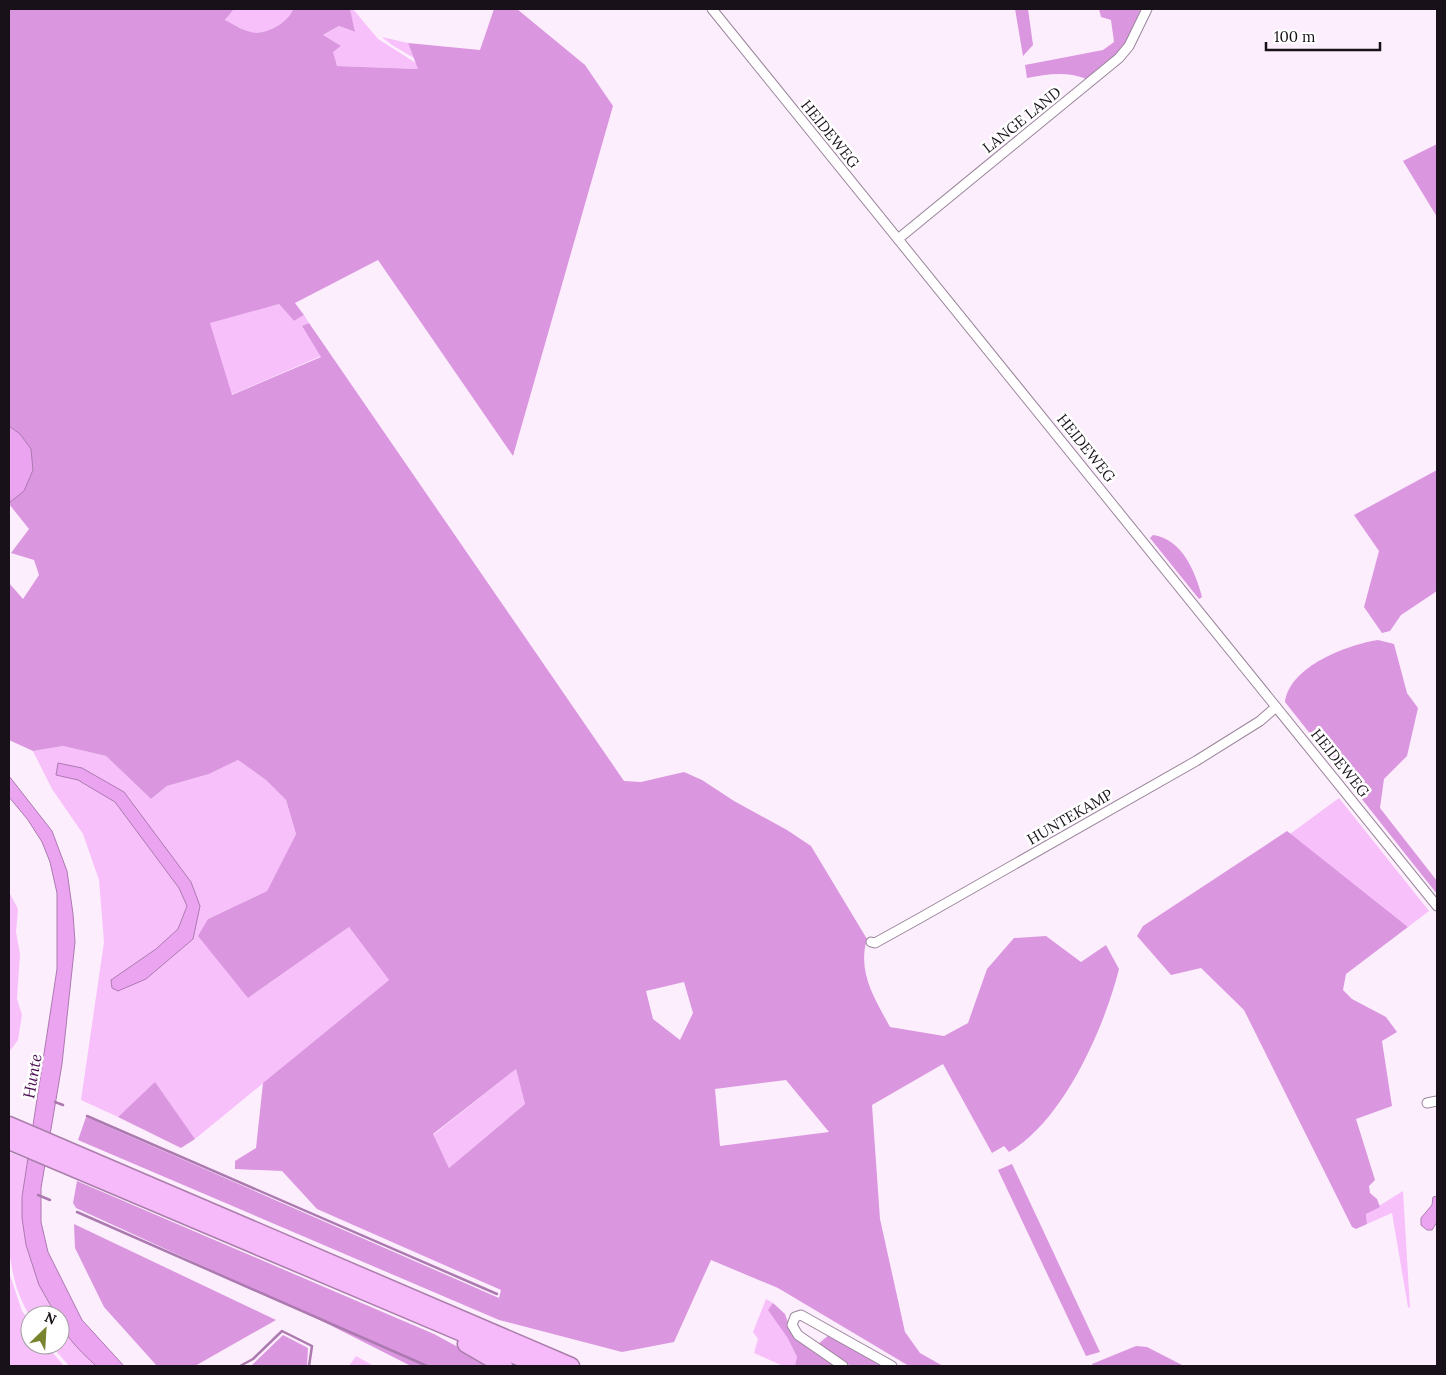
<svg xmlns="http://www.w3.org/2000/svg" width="1446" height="1375" viewBox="0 0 1446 1375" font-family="Lora,serif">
	<rect width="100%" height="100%" fill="#fdeefd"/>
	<!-- green -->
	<g fill="#f7c0fa" fill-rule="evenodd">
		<path d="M234,9H293C289,22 265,36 250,32C242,29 233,24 225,20Z"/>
		<path d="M350,9H353L378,39L416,63L419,69L337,66L332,52L340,47L322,36L339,26L354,32Z"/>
		<path d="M382,37L408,43L414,58L392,45Z"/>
		<path d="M279,304L294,321L304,315L309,323L302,326L321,356L231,395L209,322Z"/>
		<path d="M63,746L106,756L151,799L167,786L209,774L238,760L266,780L286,800L296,834L267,891L208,919L248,998L349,927L389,980L195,1139L155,1083L118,1117L81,1100L104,942L99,880L83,834L52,789L33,751ZM78,780L124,792L200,906L118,991L111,980L156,949L178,929L187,906L180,888L115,802Z"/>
		<path d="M1339,798L1429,911L1408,927L1290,834Z"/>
		<path d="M9,892L18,909L16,932L20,954L17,999L22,1015L18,1040L9,1052Z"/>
		<path d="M516,1069L525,1104L449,1168L433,1135Z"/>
		<path d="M9,1152L29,1160L22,1197L26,1245L51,1308L56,1315L30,1316C0,1269 9,1205 9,1152Z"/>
		<path d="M1403,1191L1410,1308L1408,1307L1392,1213L1367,1224L1366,1214Z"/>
		<path d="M9,1272L22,1311L30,1322V1345H46L64,1366H9Z"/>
		<path d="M766,1299L773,1303L769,1310L787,1337L797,1357L795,1366H783L754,1353L758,1339L753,1332Z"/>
		<path d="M60,1321L72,1341L96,1366H69L51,1345H60Z"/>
		<path d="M356,1356L374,1366H349Z"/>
	</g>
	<!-- forest -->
	<g fill="#db96e0" fill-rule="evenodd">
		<path d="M9,9H234L225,20C233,24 242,30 251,32C265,36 289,22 293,9H350L355,32L339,26L323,35L341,46L333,52L337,66L418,69L408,43L480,50L494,9H517L585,65L613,106L513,456L378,260L295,303L304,315L294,321L279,304L210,323L232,395L321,357L302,326L309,323L624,781L641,782L684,772L702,780L734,801L787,830L811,846L867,939C857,972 875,999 890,1027L944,1036L968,1023L987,969L1014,938L1046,936L1081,962L1106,945L1119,969C1104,1029 1063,1121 1009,1152L1004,1146L992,1153L943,1064L872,1105L880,1219L905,1332L920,1353L943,1366H909L778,1288L711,1260L674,1342L622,1352L499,1320L78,1140L86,1117L499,1298L501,1290L317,1209L282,1171L235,1169V1161L256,1148L263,1083L389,980L349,927L248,998L198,936L208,919L267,891L296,834L286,800L266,780L238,760L209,774L167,786L151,799L106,756L63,746L33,751L9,740V583L23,599L39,575L34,560L11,553L29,529L9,504L20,434L9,426ZM684,982L693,1013L680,1040L653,1019L646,991ZM516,1069L525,1104L449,1168L433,1134ZM786,1080L829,1132L720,1146L715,1089Z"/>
		<path d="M1015,9H1028L1033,45L1023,56Z"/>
		<path d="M1099,9H1141L1121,54L1089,80C1068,71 1048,74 1027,78L1025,65L1103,50L1114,42L1111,20L1101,17Z"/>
		<path d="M1437,144V217L1403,161Z"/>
		<path d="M1437,470V591L1401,615L1390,631L1382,633L1364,607L1379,551L1354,515Z"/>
		<path d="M1153,535C1182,539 1195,571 1202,597L1199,599L1150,538Z"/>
		<path d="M1378,640L1394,644L1407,693L1418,708L1407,756L1384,779L1380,808L1437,881V894L1285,702C1290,666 1347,645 1378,640Z"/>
		<path d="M1287,831L1408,927L1346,974L1343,990L1352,999L1386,1017L1397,1032L1382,1041L1392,1106L1356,1119L1375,1180L1369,1186L1370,1193L1377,1199L1380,1207L1366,1214L1367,1224L1356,1229L1352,1227L1244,1010L1201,968L1171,975L1137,936L1143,926Z"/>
		<path d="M155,1082L195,1139L181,1148L118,1117Z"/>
		<path d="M1012,1164L1100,1352L1086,1356L998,1170Z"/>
		<path d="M77,1181L434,1334L493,1366H411L316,1318L76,1208L73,1203Z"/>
		<path d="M74,1224L276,1320L195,1366H157L104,1307L75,1248Z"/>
		<path d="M773,1303L785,1314L791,1331L802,1343L837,1366H795L797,1357L787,1337L768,1310Z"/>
		<path d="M283,1335L308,1348L307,1366H251Z"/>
		<path d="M829,1335L885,1366H851L818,1344Z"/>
		<path d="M1136,1346L1147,1347L1184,1366H1093L1092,1364Z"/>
	</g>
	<!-- water -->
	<g fill="#eba5f0" stroke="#ac79b0">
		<path d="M9,426L20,434L31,449L33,470L24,491L9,503Z"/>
		<path d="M58,763L82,768L124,792L191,882L200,906L193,939L146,979L118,991L112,988L111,980L156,949L178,929L187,906L179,888L115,802L78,780L56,775Z"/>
		<path d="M9,776L52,831L67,871L73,914L75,942L62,1064L41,1188V1222L48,1252L82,1320L124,1366H96C83,1353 60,1334 60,1315H56L39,1285L26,1245L22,1218V1197L57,969V893L50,862L42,842L28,820L9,797Z"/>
		<path d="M1437,1196V1222L1432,1230H1427L1421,1225V1218L1432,1205L1433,1197Z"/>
	</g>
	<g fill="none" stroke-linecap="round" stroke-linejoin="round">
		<!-- stream -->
		<g stroke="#ac79b0" stroke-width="2.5">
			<path d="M55,1102L63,1105"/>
			<path d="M87,1116L497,1294"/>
			<path d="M38,1195L50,1200"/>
			<path d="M77,1212L427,1366"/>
			<path d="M240,1366L253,1359L282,1331L312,1346L309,1366"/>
		</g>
		<!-- minor casing -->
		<g stroke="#9a859b" stroke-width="11">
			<g id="minor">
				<path d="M712,9L1437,906"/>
				<path d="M898,239L1119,58L1129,46L1147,9"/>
				<path d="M871,942L875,943L920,918L1196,761L1260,721L1276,707"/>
				<path d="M1427,1103L1437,1101"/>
				<path d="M843,1366L798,1335L792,1325L795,1317L801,1315L892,1366"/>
			</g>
		</g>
		<!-- motorway casing -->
		<g stroke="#a97eab" stroke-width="19">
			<g id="motorway">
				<path d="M9,1125L571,1366"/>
				<path d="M9,1141L540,1366"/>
				<path d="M466,1344L504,1366"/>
			</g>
		</g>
		<!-- minor -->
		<use href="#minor" stroke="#fff" stroke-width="9"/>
		<!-- motorway -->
		<use href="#motorway" stroke="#f6b9f9" stroke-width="16"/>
	</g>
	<g text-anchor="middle" stroke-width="5" stroke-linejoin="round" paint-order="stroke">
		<!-- street labels -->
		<g font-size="15" fill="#191119" stroke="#fff">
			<text transform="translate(1022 120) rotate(-39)" y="5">LANGE LAND</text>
			<text transform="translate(830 134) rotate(51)" y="5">HEIDEWEG</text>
			<text transform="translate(1086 448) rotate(51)" y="5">HEIDEWEG</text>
			<text transform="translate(1340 763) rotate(51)" y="5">HEIDEWEG</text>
			<text transform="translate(1070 817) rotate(-30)" y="5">HUNTEKAMP</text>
		</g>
		<!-- water labels -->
		<g font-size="16" font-style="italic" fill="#4c0c51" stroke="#fff">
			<text transform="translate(32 1076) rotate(-80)" y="6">Hunte</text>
		</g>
	</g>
	<!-- border -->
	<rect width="1446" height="1375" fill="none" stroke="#191119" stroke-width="20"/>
	<!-- north arrow -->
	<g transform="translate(45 1330) rotate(25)"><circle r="24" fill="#ffffff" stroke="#a3a0a3"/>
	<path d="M0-4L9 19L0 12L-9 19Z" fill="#7a832e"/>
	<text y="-8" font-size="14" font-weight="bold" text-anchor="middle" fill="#191119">N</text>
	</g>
	<!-- scale -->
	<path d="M1266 42v8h114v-8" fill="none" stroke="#191119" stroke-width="2.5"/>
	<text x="1274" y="42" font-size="15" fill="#191119" stroke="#ffffff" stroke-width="4" paint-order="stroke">100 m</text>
</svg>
